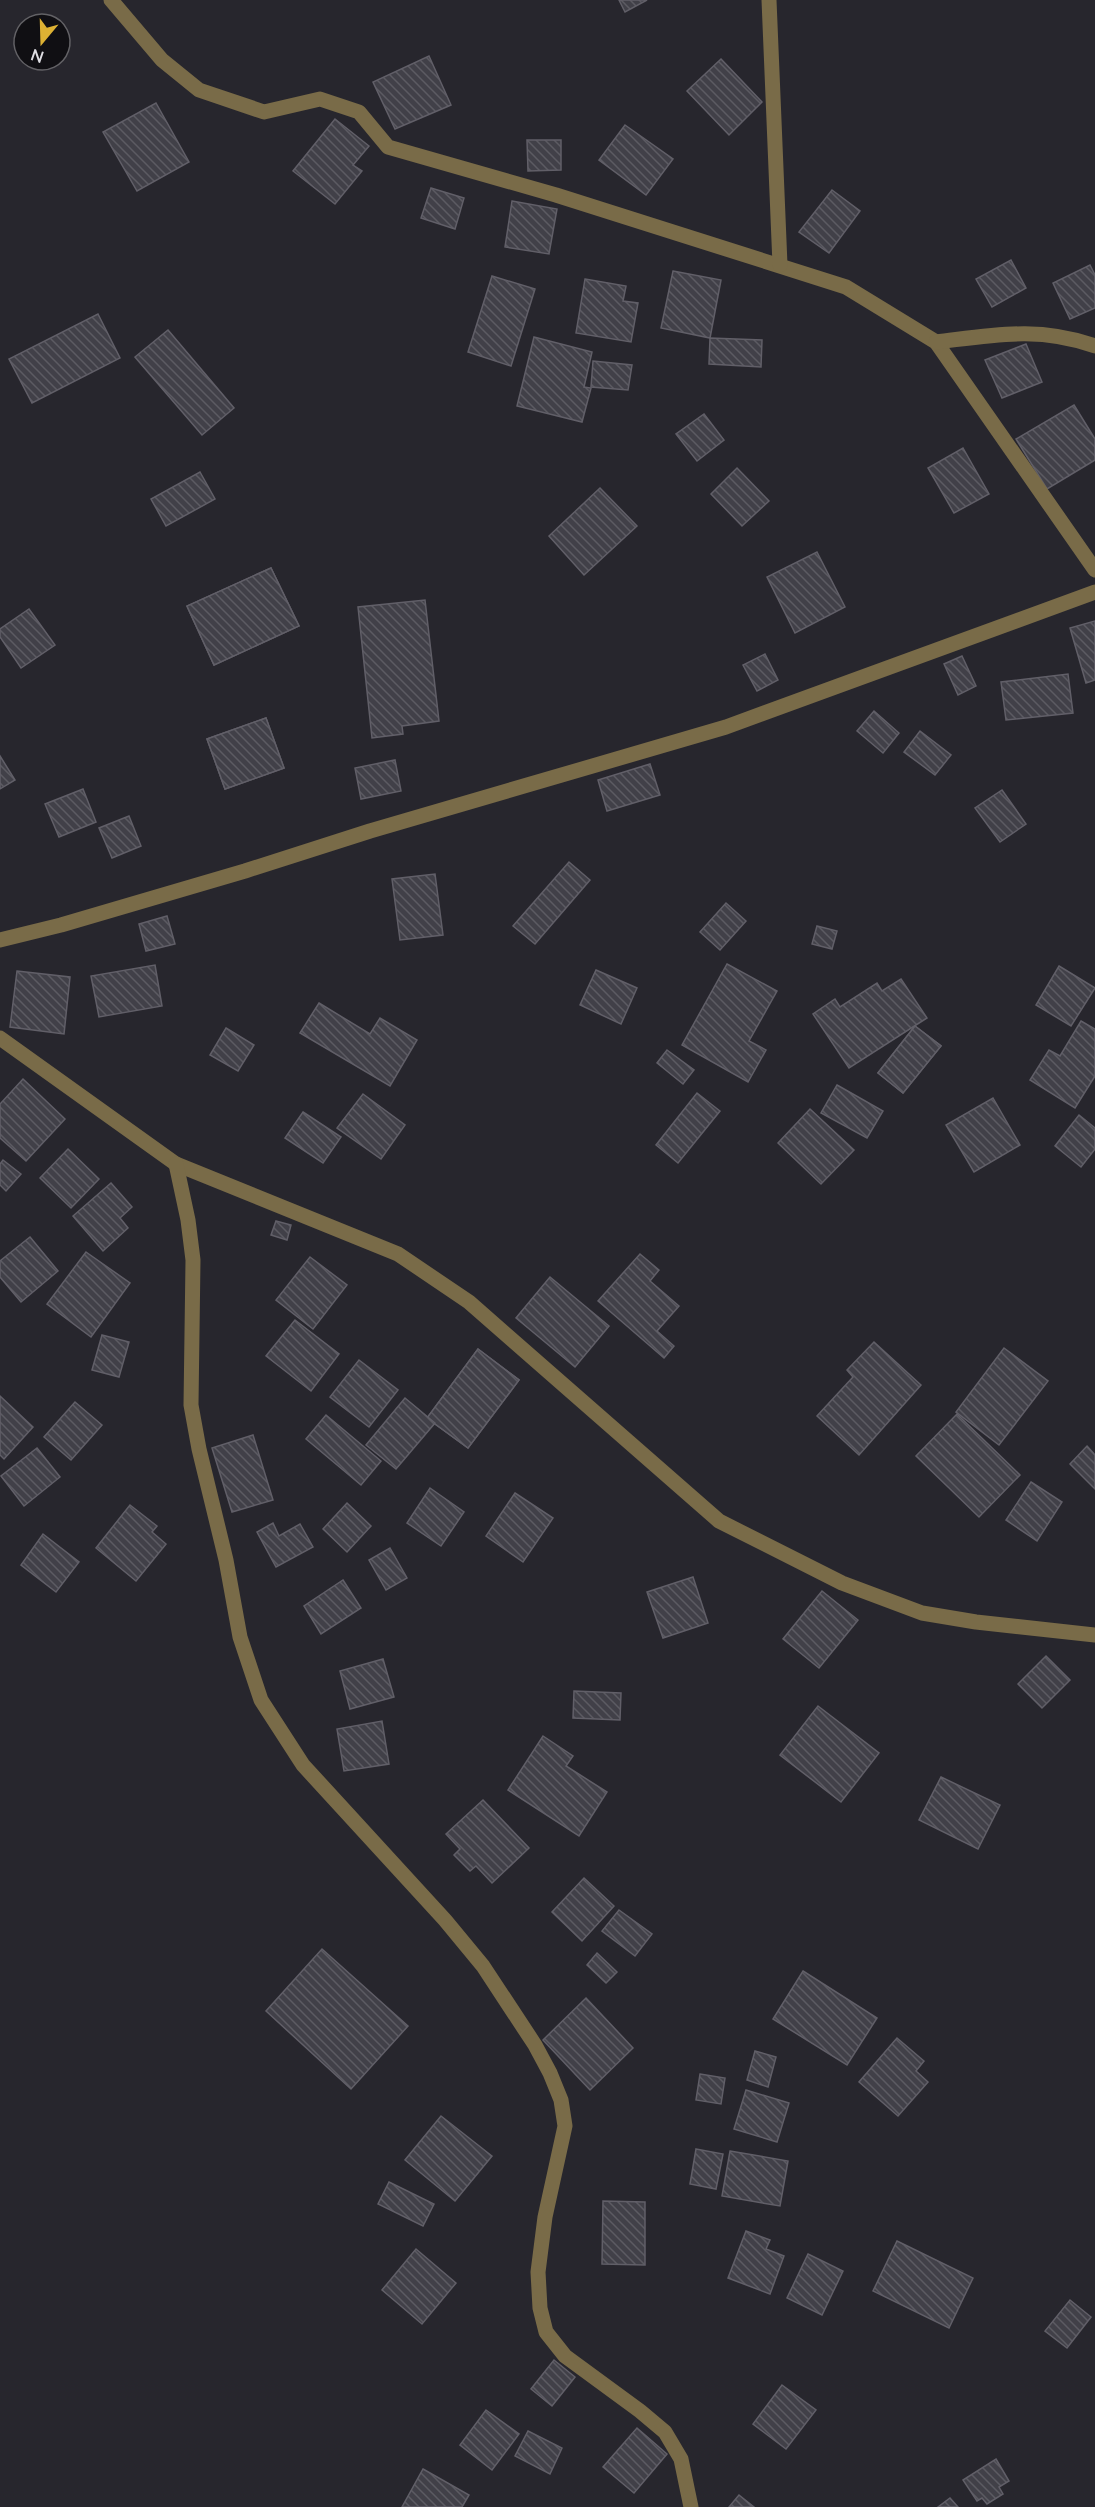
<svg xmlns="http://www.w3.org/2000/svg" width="1095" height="2507" viewBox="0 0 1095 2507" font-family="Lato,sans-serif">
	<defs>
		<pattern id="building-back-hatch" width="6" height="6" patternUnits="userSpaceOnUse" patternTransform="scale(1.5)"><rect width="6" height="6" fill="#414048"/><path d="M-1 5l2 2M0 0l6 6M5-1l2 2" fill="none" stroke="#5c5b62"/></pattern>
	</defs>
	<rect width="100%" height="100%" fill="#27262d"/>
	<!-- building -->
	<g fill="url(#building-back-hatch)" stroke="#615f68" stroke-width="1.5">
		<path d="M619,0H647L625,12Z"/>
		<path d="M429,56L451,105L395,129L373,82Z"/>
		<path d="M721,59L762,102L729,135L687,91Z"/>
		<path d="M156,103L189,162L137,191L103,132Z"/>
		<path d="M335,119L369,146L353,165L362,171L335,204L293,171Z"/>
		<path d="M625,125L673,159L646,195L599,160Z"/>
		<path d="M527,140H561V170L528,171Z"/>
		<path d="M431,188L464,198L455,229L421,218Z"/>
		<path d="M832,190L860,211L829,253L799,232Z"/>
		<path d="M512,201L557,209L549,254L505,247Z"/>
		<path d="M1011,260L1026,288L992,307L976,279Z"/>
		<path d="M1090,265L1095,275V308L1070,319L1053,283Z"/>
		<path d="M673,271L721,280L710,338L661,328Z"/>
		<path d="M492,276L535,289L511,366L468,352Z"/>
		<path d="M585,279L626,286L623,301L638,303L631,342L576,333Z"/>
		<path d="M98,314L120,358L32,403L9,359Z"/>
		<path d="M168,330L234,408L202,435L135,357Z"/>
		<path d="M534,337L592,352L584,387L591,388L582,422L517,406Z"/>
		<path d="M710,338L762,340L761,367L709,364Z"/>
		<path d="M1026,344L1042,382L1002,398L985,360Z"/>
		<path d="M593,361L632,365L628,390L591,387Z"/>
		<path d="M1074,405L1095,439V460L1047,489L1016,439Z"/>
		<path d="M704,414L724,440L697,461L676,434Z"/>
		<path d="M963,448L989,494L954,513L928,468Z"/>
		<path d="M737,468L769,501L742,526L711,494Z"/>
		<path d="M200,472L215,499L166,526L151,499Z"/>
		<path d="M600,488L637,526L584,575L549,536Z"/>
		<path d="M817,552L845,607L795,633L767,577Z"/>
		<path d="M271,568L299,626L214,665L187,606Z"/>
		<path d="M271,568L299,626L214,665L187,606Z"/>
		<path d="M425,600L439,721L402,726L403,734L372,738L358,607Z"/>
		<path d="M29,609L55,645L21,668L0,637V629Z"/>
		<path d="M1095,621V680L1086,683L1070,628Z"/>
		<path d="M765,654L778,680L757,691L743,665Z"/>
		<path d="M962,656L976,686L958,695L944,664Z"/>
		<path d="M1068,674L1073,713L1006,720L1001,682Z"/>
		<path d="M874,711L899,733L883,753L857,731Z"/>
		<path d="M266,718L284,768L225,789L207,739Z"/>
		<path d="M266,718L284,768L225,789L207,739Z"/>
		<path d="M920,731L951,755L935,775L904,752Z"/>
		<path d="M0,756L15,780L0,789Z"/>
		<path d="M395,760L401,791L361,799L355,768Z"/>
		<path d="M650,764L660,795L607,811L598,780Z"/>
		<path d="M83,789L96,822L59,837L45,804Z"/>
		<path d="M1002,790L1026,824L1000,842L975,808Z"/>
		<path d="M129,816L141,846L112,858L99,828Z"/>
		<path d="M569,862L590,880L535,944L513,926Z"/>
		<path d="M435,874L443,935L400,940L392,879Z"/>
		<path d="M726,903L746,921L720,950L700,932Z"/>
		<path d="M167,916L175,944L146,951L139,924Z"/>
		<path d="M817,926L837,931L832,949L812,944Z"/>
		<path d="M727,964L777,991L749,1041L766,1050L748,1082L682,1045Z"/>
		<path d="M155,965L162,1006L99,1017L91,976Z"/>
		<path d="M1059,966L1095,988L1071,1026L1036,1005Z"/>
		<path d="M596,970L637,988L621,1024L580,1005Z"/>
		<path d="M17,971L70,977L64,1034L10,1027Z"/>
		<path d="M901,979L927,1018L849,1068L813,1014L835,999L840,1007L877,983L882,991Z"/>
		<path d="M319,1003L370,1034L380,1018L417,1040L390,1086L300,1033Z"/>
		<path d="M1081,1021L1095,1029V1076L1075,1108L1030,1080L1049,1050L1060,1056Z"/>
		<path d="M915,1026L941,1046L903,1093L878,1073Z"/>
		<path d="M915,1026L941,1046L903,1093L878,1073Z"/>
		<path d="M226,1028L254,1045L238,1071L210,1055Z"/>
		<path d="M667,1050L694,1070L683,1084L657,1063Z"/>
		<path d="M23,1079L65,1119L26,1161L0,1138V1104Z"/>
		<path d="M837,1085L883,1111L867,1138L821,1113Z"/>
		<path d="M697,1093L720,1111L678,1163L656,1145Z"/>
		<path d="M363,1094L405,1125L381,1159L337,1128Z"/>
		<path d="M993,1098L1020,1145L974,1172L946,1125Z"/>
		<path d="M810,1109L854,1150L821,1184L778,1143Z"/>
		<path d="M303,1112L341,1137L323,1163L285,1138Z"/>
		<path d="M1079,1115L1095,1128V1149L1081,1167L1055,1146Z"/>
		<path d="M68,1149L99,1179L71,1208L40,1178Z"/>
		<path d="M3,1160L21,1174L6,1191L0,1185V1164Z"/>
		<path d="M111,1183L132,1207L120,1218L128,1228L103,1251L73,1216Z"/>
		<path d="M276,1221L291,1225L287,1240L271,1235Z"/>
		<path d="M30,1237L58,1271L21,1302L0,1277V1261Z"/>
		<path d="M86,1252L130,1283L91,1337L47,1304Z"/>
		<path d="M640,1254L659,1270L650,1281L679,1306L657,1331L674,1346L664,1358L598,1301Z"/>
		<path d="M310,1257L347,1285L313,1329L276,1300Z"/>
		<path d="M550,1277L609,1326L575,1367L516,1318Z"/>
		<path d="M295,1320L339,1354L311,1391L266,1356Z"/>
		<path d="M102,1335L129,1342L119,1377L92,1370Z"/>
		<path d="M874,1342L921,1385L859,1455L817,1416L853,1377L847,1370Z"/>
		<path d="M1004,1348L1048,1381L999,1445L956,1412Z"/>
		<path d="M478,1349L519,1380L468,1448L427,1418Z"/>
		<path d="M478,1349L519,1380L468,1448L427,1418Z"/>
		<path d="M359,1360L398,1390L369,1427L330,1397Z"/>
		<path d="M0,1396L33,1427L4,1459L0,1455Z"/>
		<path d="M405,1398L435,1423L396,1469L366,1445Z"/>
		<path d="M75,1402L102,1425L71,1460L44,1437Z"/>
		<path d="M957,1414L1020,1475L979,1517L916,1456Z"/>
		<path d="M326,1415L381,1461L361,1485L306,1439Z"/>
		<path d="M253,1435L273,1500L232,1512L212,1448Z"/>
		<path d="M1087,1446L1095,1455V1489L1070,1464Z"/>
		<path d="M37,1448L60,1477L24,1506L1,1476Z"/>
		<path d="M1031,1482L1062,1502L1037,1541L1006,1520Z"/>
		<path d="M430,1488L464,1512L441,1546L407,1523Z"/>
		<path d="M515,1493L553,1518L523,1562L486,1536Z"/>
		<path d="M347,1503L371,1526L347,1552L323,1529Z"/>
		<path d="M130,1505L157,1526L152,1532L166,1544L136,1581L96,1548Z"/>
		<path d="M273,1523L279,1536L300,1524L313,1547L276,1567L257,1532Z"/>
		<path d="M43,1534L79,1562L56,1592L21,1565Z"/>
		<path d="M390,1548L407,1578L386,1590L369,1560Z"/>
		<path d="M693,1577L708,1623L663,1638L647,1592Z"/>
		<path d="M343,1580L361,1608L321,1634L304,1606Z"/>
		<path d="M822,1591L858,1620L819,1668L783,1639Z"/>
		<path d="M1046,1656L1070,1680L1042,1708L1018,1684Z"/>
		<path d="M383,1659L394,1697L350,1709L340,1671Z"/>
		<path d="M574,1691L621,1693L620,1720L573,1718Z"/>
		<path d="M818,1706L879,1753L841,1802L780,1755Z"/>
		<path d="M382,1721L389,1764L344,1771L337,1729Z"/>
		<path d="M543,1736L573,1756L566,1766L607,1792L579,1836L508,1790Z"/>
		<path d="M941,1777L1000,1805L978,1849L919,1820Z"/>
		<path d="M483,1800L529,1848L492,1883L476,1866L470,1871L454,1855L460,1849L446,1834Z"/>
		<path d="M584,1878L614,1906L582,1941L552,1912Z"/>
		<path d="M619,1910L652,1934L635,1956L602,1931Z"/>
		<path d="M322,1949L408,2026L351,2089L266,2011Z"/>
		<path d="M597,1953L617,1972L606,1983L587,1965Z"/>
		<path d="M803,1971L877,2018L847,2065L773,2019Z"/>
		<path d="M586,1998L633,2048L590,2090L543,2040Z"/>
		<path d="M897,2038L924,2061L916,2071L928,2082L898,2116L859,2082Z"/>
		<path d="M755,2051L776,2057L768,2087L747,2080Z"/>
		<path d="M700,2074L725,2078L721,2104L696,2100Z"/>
		<path d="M746,2090L789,2103L777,2142L734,2129Z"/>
		<path d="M441,2116L492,2156L455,2201L405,2160Z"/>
		<path d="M696,2149L723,2154L716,2189L690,2184Z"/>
		<path d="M730,2151L788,2161L780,2206L722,2196Z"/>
		<path d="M389,2182L434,2204L423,2226L378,2204Z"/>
		<path d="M603,2201L645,2202V2265L602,2264Z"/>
		<path d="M746,2231L770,2240L766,2249L784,2256L770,2294L728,2278Z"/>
		<path d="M897,2241L973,2278L949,2328L873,2291Z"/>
		<path d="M416,2249L456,2283L422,2324L382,2290Z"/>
		<path d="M808,2254L843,2271L822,2315L787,2298Z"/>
		<path d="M1070,2300L1091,2317L1067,2348L1045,2331Z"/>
		<path d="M554,2360L575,2377L552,2406L531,2389Z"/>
		<path d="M782,2385L816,2410L786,2449L753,2424Z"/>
		<path d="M486,2410L519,2434L492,2470L460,2445Z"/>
		<path d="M637,2428L667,2454L634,2493L603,2467Z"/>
		<path d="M528,2431L562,2448L550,2474L515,2456Z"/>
		<path d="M996,2459L1009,2481L999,2487L1003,2494L987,2504L982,2498L977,2501L963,2480Z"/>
		<path d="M423,2469L469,2495L462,2507H402Z"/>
		<path d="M739,2495L754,2507H729Z"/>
		<path d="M950,2498L958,2507H938Z"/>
	</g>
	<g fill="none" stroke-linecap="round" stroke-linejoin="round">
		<!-- minor -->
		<g stroke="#796b48" stroke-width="15">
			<path d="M111,0L162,60L199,90L264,112L320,99L359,112L388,147L556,195L846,287L936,342L1095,570"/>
			<path d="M769,0L780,265"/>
			<path d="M936,342C995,335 1038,326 1095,346"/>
			<path d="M0,940L61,925L245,871L370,831L726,727L1095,592"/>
			<path d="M0,1038L176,1164L398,1254L469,1302L719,1521L842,1583L922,1613L976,1622L1095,1635"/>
			<path d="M176,1164L188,1220L193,1260L191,1405L199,1449L226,1560L240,1637L261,1700L303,1765L445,1920L483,1966L535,2045L550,2073L561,2100L565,2126L545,2217L538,2272L540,2308L546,2332L565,2356L640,2411L665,2432L681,2459L691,2507"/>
		</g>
	</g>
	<!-- north arrow -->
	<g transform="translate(42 42) rotate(199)"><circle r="28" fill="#100f13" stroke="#636266" stroke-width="1.5"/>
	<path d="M0-4.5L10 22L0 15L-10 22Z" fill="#ddb133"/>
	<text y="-9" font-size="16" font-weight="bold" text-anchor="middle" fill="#dfdee3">N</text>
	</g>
</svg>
